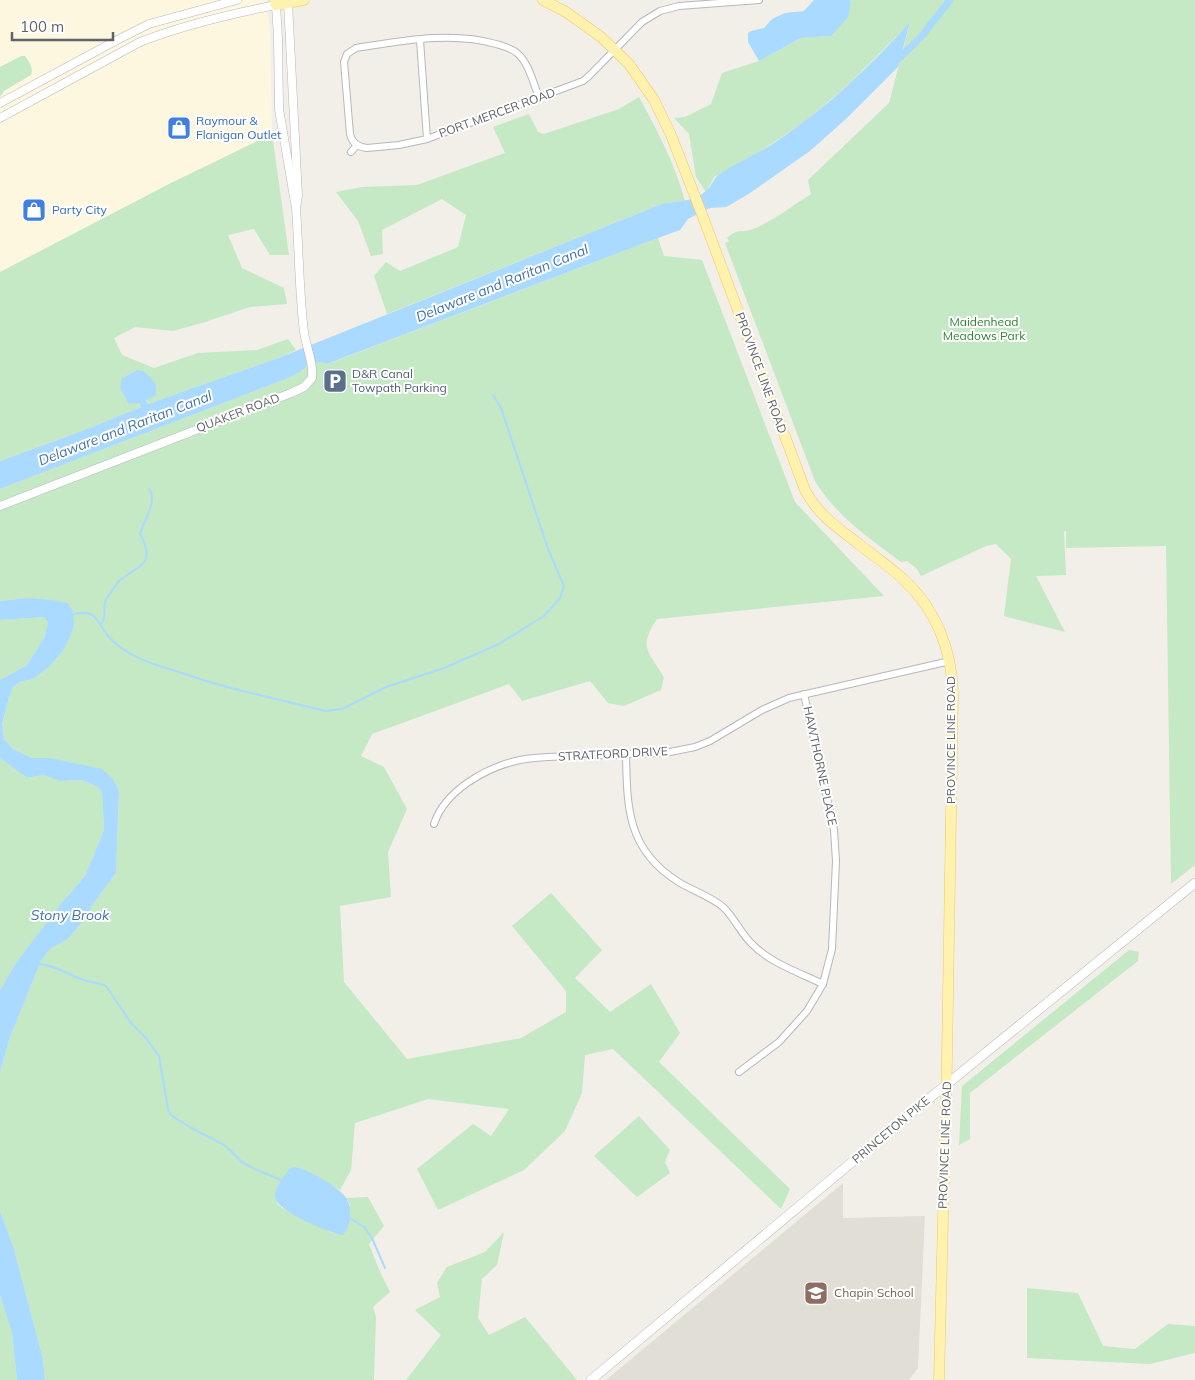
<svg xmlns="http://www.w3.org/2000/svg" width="1195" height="1380" viewBox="0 0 1195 1380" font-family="Mulish,sans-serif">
	<rect width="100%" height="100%" fill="#f1efe8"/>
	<!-- commercial -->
	<path fill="#fef7e0" d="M0,0H266L270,28L272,134L171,183L0,272Z"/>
	<!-- education -->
	<path fill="#e1ded6" d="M843,1183V1218L925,1216L918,1368L909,1380H606Z"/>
	<!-- green -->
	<g fill="#c5e8c5">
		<path d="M850,0H1195V865L1171,884L1166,546L1066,548V531H1064L1066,575L1036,576L1065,632L1004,616L1011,559L996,544L986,546L921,576L917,569L907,561L901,562C869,538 836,516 815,481L725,243L729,241L727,238C739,227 741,234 753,229C773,221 792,206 811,194L808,180L889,103L910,23L850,83L803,123L753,156L714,177L706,192L696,177L689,134L674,118L685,117L711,104L722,73L759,61L801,38L831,36L851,2Z"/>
		<path d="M21,56H25C29,62 34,68 31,75L4,91L0,97V67Z"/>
		<path d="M639,97C657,130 675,164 685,201L664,203L387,314L374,276L386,262L400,271L458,247L466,215L442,199L382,230L383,254L371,256L358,221L336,192L362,187L417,185L505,153L493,127L529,114L538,132L544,134L619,109Z"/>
		<path d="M272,134L289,255H270L254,229L228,235L242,268L284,288L287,304L250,307L205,322L173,331L135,327L114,338L122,355L154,368L198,353L257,350L288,339L296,350L281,357L148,404L137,370L122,378L141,407L87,429L0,461V272L171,183Z"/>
		<path d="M658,238L664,256L702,260L795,502L884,596L657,619C638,647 648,651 664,677L661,690L624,706L608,703L590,681L522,701L509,684L372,734L361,756L384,767L407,809L388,852L391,897L340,906L344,982L407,1059L521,1038L566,1012V991L512,926L551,893L602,950L575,978L610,1012L651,984L680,1033L659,1062L790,1189L781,1209L613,1049L585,1055L582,1093L565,1131L524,1170L438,1210L417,1169L473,1124L491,1136L509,1109L428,1099L355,1123L351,1170L340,1190L316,1176L275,1197L277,1203L282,1208L333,1233L350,1205L347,1198L368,1197L384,1226L369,1244L381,1274L390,1292L373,1307L376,1317L374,1380H45L43,1359L14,1249L0,1211V1073L9,1040L41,961L50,949L68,939L88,915L91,907L116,873L119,792L114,780L50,758H32L13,749L4,739L2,726L9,697L13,687L20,682L33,679L49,667L62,652L74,626L26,598L0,601V489L270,385C278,382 287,379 296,374C309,367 309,357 328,364Z"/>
		<path d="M44,617L48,623L44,638L27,665L0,680V620Z"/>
		<path d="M0,758L27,778L43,775L60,781L81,780L98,787L102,793L104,830L85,876L59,906L16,963L0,990Z"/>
		<path d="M1129,950L1139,952L1138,961L970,1093V1139L959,1145L962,1086Z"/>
		<path d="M639,1116L670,1150L665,1162L670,1173L637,1197L594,1156Z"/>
		<path d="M504,1232L497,1265L482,1279L478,1318L489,1335L525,1317L577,1380H406L441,1335L415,1310L440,1297L437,1283L447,1267L485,1252Z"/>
		<path d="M1027,1288L1078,1293L1103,1346L1135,1349L1168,1324L1195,1326V1353L1150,1364L1027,1358Z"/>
		<path d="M0,1296L12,1333L17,1380H0Z"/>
	</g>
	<!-- water -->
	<g fill="#aadaff">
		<path d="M814,0H850L851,2L848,17L831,36L801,38L759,61L748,42V33L751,31L764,28L772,19L785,13L804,11Z"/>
		<path d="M910,22L898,67L847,118L810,151L747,195L726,207L710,208L688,219L680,230L658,238L327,364C310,358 309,367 296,374C287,379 278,382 270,385L0,489V461L87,429L141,407L139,403L129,404L120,388L122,378L137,370L143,371C152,378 159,384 155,396L146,400L148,404L281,357L664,203C678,202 696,201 707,190C713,184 713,178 721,173C739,162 759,153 777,141C826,108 871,66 910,22Z"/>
		<path d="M26,598L52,600L68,603L73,612L74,626L69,639L62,652L49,667L33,679L20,682L13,687L9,697L2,725L4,739L13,749L32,758H50L102,769L114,780L119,792L116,873L91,907L88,915L68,939L50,949L41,961L9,1040L0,1073V990L16,963L59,906L85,876L104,830L102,793L98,787L81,780L60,781L43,775L27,778L0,758V680L27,665L44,638L48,623L44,617L0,620V601Z"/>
		<path d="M294,1167C308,1169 340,1187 347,1199C350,1205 350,1211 350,1218C349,1225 347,1230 343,1235C330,1233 276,1211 275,1197C274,1188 284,1177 289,1169Z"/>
		<path d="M0,1211L14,1249L43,1359L45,1380H17L12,1333L0,1296Z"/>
	</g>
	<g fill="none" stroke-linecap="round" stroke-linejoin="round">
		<!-- stream -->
		<g stroke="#aadaff" stroke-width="2">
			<path d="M70,615C97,607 95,620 108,636C114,643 121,648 129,653C144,662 162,667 179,672C227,689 277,699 326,711L342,709L386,687L444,668L497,645L544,616L560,598L564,586L548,549L501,408L493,395"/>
			<path d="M102,623C107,615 102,607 106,600C110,594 115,585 120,580C139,565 157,565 140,534C144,520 158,501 149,489"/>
			<path d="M38,964C56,965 70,976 87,981C94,983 100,983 106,986L131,1023L146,1038L159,1056L168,1109L170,1114C186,1127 206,1135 224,1145C231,1150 235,1156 241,1161C248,1168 273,1176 283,1181"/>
			<path d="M348,1217L364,1227L372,1238L385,1268"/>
		</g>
		<!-- canal -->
		<path stroke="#aadaff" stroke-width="7" d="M894,63L921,37L950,0"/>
		<!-- minor casing -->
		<g stroke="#b5b8bc" stroke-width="8">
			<g id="minor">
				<path d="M420,40L427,139"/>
				<path d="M539,97C533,83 529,63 517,53C511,48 503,46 496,44C451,31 402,41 356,48L347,54L344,62L350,134C352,143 358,147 367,148L399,145L427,139L583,81L589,76L642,22L660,11L679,6L759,0"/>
				<path d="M351,152L357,145"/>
				<path d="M626,754C627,807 627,849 677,881C692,891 709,895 723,907C734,917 740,932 751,943C770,963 798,972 823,984"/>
				<path d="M434,824C445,790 487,767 520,760C539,756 558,757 577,756C607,755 636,754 665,753L695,747L710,741L762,710L789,698L950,661"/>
				<path d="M739,1072L779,1042L807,1011L823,984L832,949L836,861L834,830L804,694"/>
			</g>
		</g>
		<!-- tertiary casing -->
		<g stroke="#b5b8bc" stroke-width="9">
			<g id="tertiary">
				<path d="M0,103L119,39L149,24L237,0"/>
				<path d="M0,118L140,42C183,25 230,14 276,5L278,38L279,109L295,203"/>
				<path d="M0,506L291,393L304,387L312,378C314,363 306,347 304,332C299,291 299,249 296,208L298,196L288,3"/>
			</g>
		</g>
		<!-- secondary casing -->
		<g stroke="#b6babf" stroke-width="10">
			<path id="secondary" d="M591,1380L894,1127L1195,883"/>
		</g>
		<!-- primary casing -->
		<g stroke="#f2c960" stroke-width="11">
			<g id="primary">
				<path d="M275,0L276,5L304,0"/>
				<path d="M543,0L566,12L601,37L629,64L654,100L671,135L703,217L805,490C817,513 835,526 855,541C871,554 888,565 903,579C936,609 952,650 953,694L947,1058L939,1380"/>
			</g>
		</g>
		<!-- minor -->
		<use href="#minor" stroke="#fff" stroke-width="6"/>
		<!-- tertiary -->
		<use href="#tertiary" stroke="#fff" stroke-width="8"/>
		<!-- secondary -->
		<use href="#secondary" stroke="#fff" stroke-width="9"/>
		<!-- primary -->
		<use href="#primary" stroke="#fff2af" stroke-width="10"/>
	</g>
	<!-- icons -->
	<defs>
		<g id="shop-square" transform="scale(1.25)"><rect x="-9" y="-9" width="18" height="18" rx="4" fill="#3f7fe0" stroke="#fff"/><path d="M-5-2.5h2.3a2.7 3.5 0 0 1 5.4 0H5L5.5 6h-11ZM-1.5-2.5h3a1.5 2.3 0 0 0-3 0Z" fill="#fff"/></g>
		<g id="parking-square" transform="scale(1.25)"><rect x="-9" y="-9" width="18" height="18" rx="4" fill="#5c6f8a" stroke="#fff"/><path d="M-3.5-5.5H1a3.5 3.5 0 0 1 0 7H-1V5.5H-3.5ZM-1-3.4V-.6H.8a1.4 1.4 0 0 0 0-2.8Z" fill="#fff"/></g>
		<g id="school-square" transform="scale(1.25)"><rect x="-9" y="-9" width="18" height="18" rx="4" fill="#8d6e63" stroke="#fff"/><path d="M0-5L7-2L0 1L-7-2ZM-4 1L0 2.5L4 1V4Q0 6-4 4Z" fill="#fff"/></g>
	</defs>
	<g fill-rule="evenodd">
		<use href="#shop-square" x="179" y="128"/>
		<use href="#shop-square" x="34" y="210"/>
		<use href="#parking-square" x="335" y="381"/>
		<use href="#school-square" x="816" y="1293"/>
	</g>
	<g text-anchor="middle" stroke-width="4" stroke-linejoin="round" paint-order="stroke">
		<!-- street labels -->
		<g font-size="12" fill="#5f6368" stroke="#fff">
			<text transform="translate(497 113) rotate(-20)" y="4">PORT MERCER ROAD</text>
			<text transform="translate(761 373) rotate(70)" y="4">PROVINCE LINE ROAD</text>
			<text transform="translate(238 413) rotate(-21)" y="4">QUAKER ROAD</text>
			<text transform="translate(951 740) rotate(-90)" y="4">PROVINCE LINE ROAD</text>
			<text transform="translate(613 754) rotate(-3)" y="4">STRATFORD DRIVE</text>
			<text transform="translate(820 766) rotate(78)" y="4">HAWTHORNE PLACE</text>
			<text transform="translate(891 1130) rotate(-40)" y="4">PRINCETON PIKE</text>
			<text transform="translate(945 1145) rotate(-88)" y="4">PROVINCE LINE ROAD</text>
		</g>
		<!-- shop labels -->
		<g font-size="12" fill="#366cbe" stroke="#fff" text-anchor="start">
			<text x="196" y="125">Raymour &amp;<tspan x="196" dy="14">Flanigan Outlet</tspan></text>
			<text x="52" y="214">Party City</text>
		</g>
		<!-- park labels -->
		<g font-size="12" fill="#348238" stroke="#fff">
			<text x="984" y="326">Maidenhead<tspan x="984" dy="14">Meadows Park</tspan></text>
		</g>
		<!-- service labels -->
		<g font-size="12" fill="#4e5e75" stroke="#fff" text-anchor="start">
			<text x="352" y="378">D&amp;R Canal<tspan x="352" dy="14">Towpath Parking</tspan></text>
		</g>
		<!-- education labels -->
		<g font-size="12" fill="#785e54" stroke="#fff" text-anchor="start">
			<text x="834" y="1297">Chapin School</text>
		</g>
		<!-- water labels -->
		<g font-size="14" font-style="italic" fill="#4174aa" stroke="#fff">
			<text transform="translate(502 283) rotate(-22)" y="5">Delaware and Raritan Canal</text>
			<text transform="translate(125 428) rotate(-21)" y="5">Delaware and Raritan Canal</text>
			<text x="70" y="920">Stony Brook</text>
		</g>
	</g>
	<!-- scale -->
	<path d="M12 32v8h101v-8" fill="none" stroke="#5f6368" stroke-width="2.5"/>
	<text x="20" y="32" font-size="15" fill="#5f6368" stroke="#ffffff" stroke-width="4" paint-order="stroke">100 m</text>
</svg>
